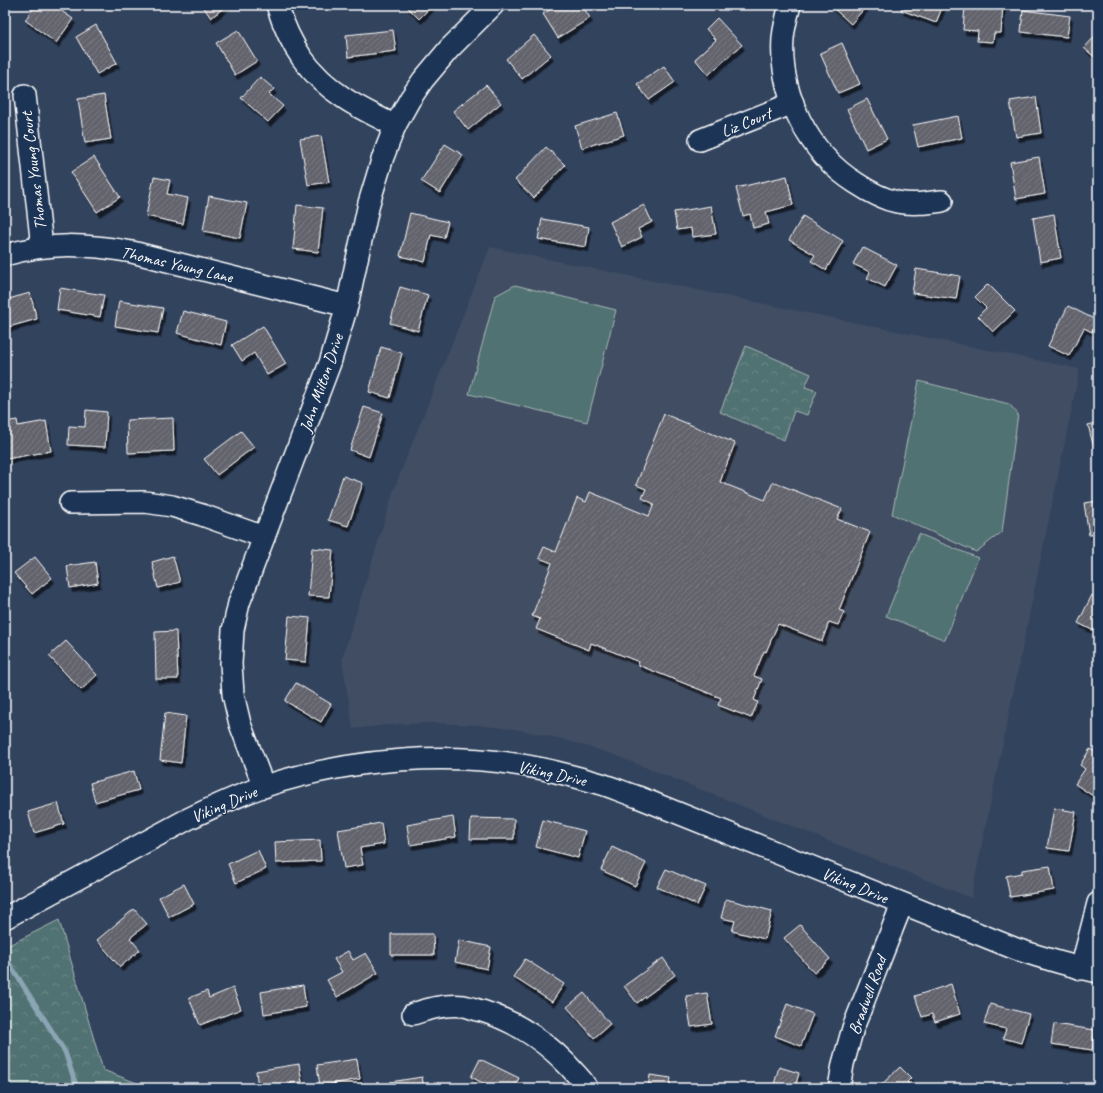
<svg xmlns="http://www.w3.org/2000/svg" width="1103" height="1093" viewBox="0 0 1103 1093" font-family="Caveat,sans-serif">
	<defs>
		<pattern id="forest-crowns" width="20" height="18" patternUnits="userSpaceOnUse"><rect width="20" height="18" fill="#517272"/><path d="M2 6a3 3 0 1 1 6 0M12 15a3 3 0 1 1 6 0" fill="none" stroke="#6b8787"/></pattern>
		<pattern id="building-hatch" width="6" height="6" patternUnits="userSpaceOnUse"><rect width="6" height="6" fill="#63636d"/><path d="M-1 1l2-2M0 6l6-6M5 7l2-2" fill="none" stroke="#7a7a83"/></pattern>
		<filter id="shadow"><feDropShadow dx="2.5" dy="4.5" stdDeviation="0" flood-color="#0009"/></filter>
	</defs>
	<rect width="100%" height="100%" fill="#32435e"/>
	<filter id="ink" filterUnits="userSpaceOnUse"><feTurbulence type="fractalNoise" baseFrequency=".025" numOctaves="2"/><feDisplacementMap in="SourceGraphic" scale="8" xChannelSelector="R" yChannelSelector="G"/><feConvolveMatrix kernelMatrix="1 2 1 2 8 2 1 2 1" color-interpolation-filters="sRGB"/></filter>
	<g filter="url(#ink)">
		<!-- built -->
		<path fill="#414d62" d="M490,247L1080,369L971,898L612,754L558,738L514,729L476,725L432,723L387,725L353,729L342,659L394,489Z"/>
		<!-- forest -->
		<g fill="url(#forest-crowns)" stroke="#a8b8b8">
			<path d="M746,346L811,374L805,387L817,391L807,415L794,411L784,440L720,412Z"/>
			<path d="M59,920L103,1070L150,1088H11L5,1051V947Z"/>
		</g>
		<!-- garden -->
		<g fill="#517272" stroke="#a8b8b8">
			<path d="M515,285L616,310L587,422L469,394L495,296Z"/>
			<path d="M919,381L1009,404L1018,414L1002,532L976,552L892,514Z"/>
			<path d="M919,534L978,558L945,640L886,616Z"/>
		</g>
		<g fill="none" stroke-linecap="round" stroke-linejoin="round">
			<!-- stream -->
			<path stroke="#8ba5b5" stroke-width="5" d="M9,963L65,1052L77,1088"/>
		</g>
		<!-- building -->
		<g fill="url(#building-hatch)" stroke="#fff" filter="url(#shadow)">
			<path d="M36,5H53L73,19L56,43L25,20Z"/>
			<path d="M202,5H227L211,18Z"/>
			<path d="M405,5H433L419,19Z"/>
			<path d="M558,5H582L590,18L558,38L543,14Z"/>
			<path d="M834,5H867L851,24L832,7Z"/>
			<path d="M903,5H943L936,23L901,10Z"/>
			<path d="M965,5H1003L1001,33H994L993,42L977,41L978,31L963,30Z"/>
			<path d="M1023,10L1070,16L1067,37L1021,32Z"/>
			<path d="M717,18L742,45L708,75L695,59L716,40L706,29Z"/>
			<path d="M96,25L117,63L97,74L76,37Z"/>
			<path d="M238,30L257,61L235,75L216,43Z"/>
			<path d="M393,30L396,51L348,57L346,35Z"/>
			<path d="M1098,33V60L1084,48Z"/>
			<path d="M534,35L551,55L522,79L506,59Z"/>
			<path d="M842,43L860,84L838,93L820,53Z"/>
			<path d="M664,66L675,82L649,100L637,84Z"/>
			<path d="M260,77L274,89L269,94L283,106L268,122L241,98Z"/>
			<path d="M486,85L501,103L468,130L453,111Z"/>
			<path d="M104,95L111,139L85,143L78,99Z"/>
			<path d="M1036,97L1041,133L1016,137L1010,101Z"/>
			<path d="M867,99L887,139L866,149L847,109Z"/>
			<path d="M617,113L624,135L582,148L575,126Z"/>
			<path d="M958,116L962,138L918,147L913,125Z"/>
			<path d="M321,136L329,182L308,185L300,139Z"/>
			<path d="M445,144L463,155L440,193L421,181Z"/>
			<path d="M546,147L565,165L534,198L515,180Z"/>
			<path d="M94,157L120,197L97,212L71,172Z"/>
			<path d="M1039,157L1045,194L1016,199L1010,162Z"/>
			<path d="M787,176L793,205L766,212L769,224L753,228L750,214L743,216L736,188Z"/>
			<path d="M154,177L170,180L167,194L188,198L183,224L146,216Z"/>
			<path d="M209,196L247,203L240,238L203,231Z"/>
			<path d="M297,205L323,208L318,252L293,249Z"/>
			<path d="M644,205L652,222L638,229L642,237L622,247L610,222Z"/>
			<path d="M711,206L716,234L692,237L691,228L677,230L674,212Z"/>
			<path d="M410,213L448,222L444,238L431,235L425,262L400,256Z"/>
			<path d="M1054,214L1061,258L1040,262L1033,218Z"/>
			<path d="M803,216L843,241L826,270L811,261L815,255L789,240Z"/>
			<path d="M542,219L589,227L586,247L538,239Z"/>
			<path d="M862,247L897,265L885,287L867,278L870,272L853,264Z"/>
			<path d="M916,269L960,276L956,299L912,293Z"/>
			<path d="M988,284L1015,311L993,332L978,316L986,308L975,297Z"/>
			<path d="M400,287L428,295L418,331L390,323Z"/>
			<path d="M60,288L104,295L100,317L57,310Z"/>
			<path d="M30,293L37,319L5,328V300Z"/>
			<path d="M119,301L163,308L158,333L115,326Z"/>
			<path d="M1068,306L1098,321L1092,332L1084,328L1069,356L1048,346Z"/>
			<path d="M183,311L226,322L221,345L177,333Z"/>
			<path d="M263,326L286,364L267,375L254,353L242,361L232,345Z"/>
			<path d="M381,347L402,353L390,398L369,392Z"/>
			<path d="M364,407L383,413L369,457L350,450Z"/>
			<path d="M86,410L107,412L105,447L68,445L69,426L85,427Z"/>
			<path d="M664,414L735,443L720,482L765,500L773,482L842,509L837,519L870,532L839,610L844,612L838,625L829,622L822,641L778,624L766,652L764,651L754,676L762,679L754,700L758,702L751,718L718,705L721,698L638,665L639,662L591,643L589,650L536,629L540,619L532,616L552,563L539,558L544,547L556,552L577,498L586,502L590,492L649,516L654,504L642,498L646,489L636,485Z"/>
			<path d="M173,418L174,451L128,453L127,420Z"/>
			<path d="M17,420L18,426L46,421L51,451L6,459L5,454V422Z"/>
			<path d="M1098,422V447L1094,448L1088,425Z"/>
			<path d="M241,431L254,447L217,475L204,459Z"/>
			<path d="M343,476L363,483L348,526L328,520Z"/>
			<path d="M1098,501V534L1089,535L1084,503Z"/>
			<path d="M312,548L333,550L329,597L308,596Z"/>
			<path d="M173,556L180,582L158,588L152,562Z"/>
			<path d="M35,557L52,578L32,594L14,573Z"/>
			<path d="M95,562L98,583L70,588L67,566Z"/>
			<path d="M1092,595L1098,598V633L1078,623Z"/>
			<path d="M289,616L310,618L306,662L285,660Z"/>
			<path d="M176,631L178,679H156L155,632Z"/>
			<path d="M66,641L97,675L81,690L49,656Z"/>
			<path d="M296,683L331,704L321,722L285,701Z"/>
			<path d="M165,713L186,716L181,763L160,760Z"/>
			<path d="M1090,749L1098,754V788L1093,796L1075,784L1085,769L1080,765Z"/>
			<path d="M134,771L139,790L95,802L90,783Z"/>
			<path d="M58,803L64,824L34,833L28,812Z"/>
			<path d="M1054,808L1076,812L1069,851L1047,848Z"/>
			<path d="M453,817L456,837L410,845L407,825Z"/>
			<path d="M471,818L514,819V839H470Z"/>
			<path d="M543,820L585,831L578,858L536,847Z"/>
			<path d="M381,823L384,844L360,848L363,865L344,868L338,830Z"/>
			<path d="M320,840L321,861L276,863L275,842Z"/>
			<path d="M612,847L646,863L635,886L601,870Z"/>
			<path d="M258,850L266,869L236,883L228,864Z"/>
			<path d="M1050,866L1054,890L1010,897L1006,876L1022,873V870Z"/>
			<path d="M666,869L706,886L697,905L657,887Z"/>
			<path d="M184,884L194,904L169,917L159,897Z"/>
			<path d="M726,899L772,911L765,939L732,931L735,921L721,918Z"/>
			<path d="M134,909L147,924L130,938L140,950L120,967L97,940Z"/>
			<path d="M800,925L830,959L814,973L784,938Z"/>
			<path d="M391,934H433L434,955H391Z"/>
			<path d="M459,940L491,947L487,969L455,962Z"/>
			<path d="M348,951L353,960L366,953L378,973L337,997L327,980L342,972L334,959Z"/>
			<path d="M663,958L675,975L637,1003L624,986Z"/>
			<path d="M525,959L564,984L552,1002L513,977Z"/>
			<path d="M951,984L960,1014L935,1022L932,1014L922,1017L915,996Z"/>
			<path d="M303,985L306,1007L264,1014L261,992Z"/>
			<path d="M233,988L241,1009L200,1025L189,998L207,991L209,998Z"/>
			<path d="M584,993L610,1024L594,1038L567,1007Z"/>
			<path d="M707,993L712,1024L691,1027L686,996Z"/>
			<path d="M787,1004L813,1014L801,1046L775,1036Z"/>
			<path d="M990,1004L1029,1014L1021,1043L1003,1038L1006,1029L984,1024Z"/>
			<path d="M1054,1024L1095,1030L1092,1050L1051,1044Z"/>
			<path d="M357,1059L360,1079L320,1086L317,1065Z"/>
			<path d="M480,1059L519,1078L514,1088H493L471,1077Z"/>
			<path d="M299,1064L302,1082L290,1083L291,1088H258L256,1071Z"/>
			<path d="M779,1067L799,1073L795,1088H773Z"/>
			<path d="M900,1067L911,1078L907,1082L913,1088H883L881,1085Z"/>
			<path d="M650,1075L671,1078L669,1088H648Z"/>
			<path d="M422,1077L424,1088H391L390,1082Z"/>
		</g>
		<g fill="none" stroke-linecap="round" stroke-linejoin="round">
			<!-- minor casing -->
			<g stroke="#fff" stroke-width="24">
				<g id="minor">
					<path d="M277,5C290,46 308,74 344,98C360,109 379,117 395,126"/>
					<path d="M790,5C787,16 784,27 783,38C779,94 808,153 856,183C868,191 882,199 897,202C912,205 927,203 942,201"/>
					<path d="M25,95L42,247"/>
					<path d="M700,140L793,103"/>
					<path d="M5,255C51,242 86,244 132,252L347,306"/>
					<path d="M70,503L145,502L172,506L202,515L264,537"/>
					<path d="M264,787L240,724L233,694L231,664L233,630L239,603L330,363L347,306L369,203L383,157L395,126L410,99L423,80L449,49L493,5"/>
					<path d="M5,918L188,819C213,807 239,795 265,786C352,758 453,750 543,769C561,773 580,778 598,783C612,787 625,793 638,797L1016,949C1043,958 1070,966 1098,972"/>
					<path d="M1081,969L1098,903"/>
					<path d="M413,1014C430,1008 446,1004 464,1006C470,1007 476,1010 482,1011C518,1022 551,1045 576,1074C580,1078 584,1083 587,1088"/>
					<path d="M839,1088L843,1064L853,1028L902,904"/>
				</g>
			</g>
			<!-- minor -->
			<use href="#minor" stroke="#1d3557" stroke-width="21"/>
		</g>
	</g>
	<g text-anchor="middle" stroke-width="3" stroke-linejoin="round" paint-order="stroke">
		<!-- street labels -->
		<g font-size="17" fill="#fff" stroke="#1d3557">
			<text transform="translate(746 122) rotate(-22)" y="6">Liz Court</text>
			<text transform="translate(33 171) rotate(-97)" y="6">Thomas Young Court</text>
			<text transform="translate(177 264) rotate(13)" y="6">Thomas Young Lane</text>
			<text transform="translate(321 383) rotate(-71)" y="6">John Milton Drive</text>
			<text transform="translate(552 773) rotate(12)" y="6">Viking Drive</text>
			<text transform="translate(224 804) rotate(-23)" y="6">Viking Drive</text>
			<text transform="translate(855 885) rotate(22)" y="6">Viking Drive</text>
			<text transform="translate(867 995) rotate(-70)" y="6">Bradwell Road</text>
		</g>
	</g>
	<!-- margin -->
	<rect width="1103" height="1093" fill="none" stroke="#1d3557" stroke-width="20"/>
	<rect x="10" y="10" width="1083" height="1073" fill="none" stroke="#fff" stroke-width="1.5" filter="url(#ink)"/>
</svg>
